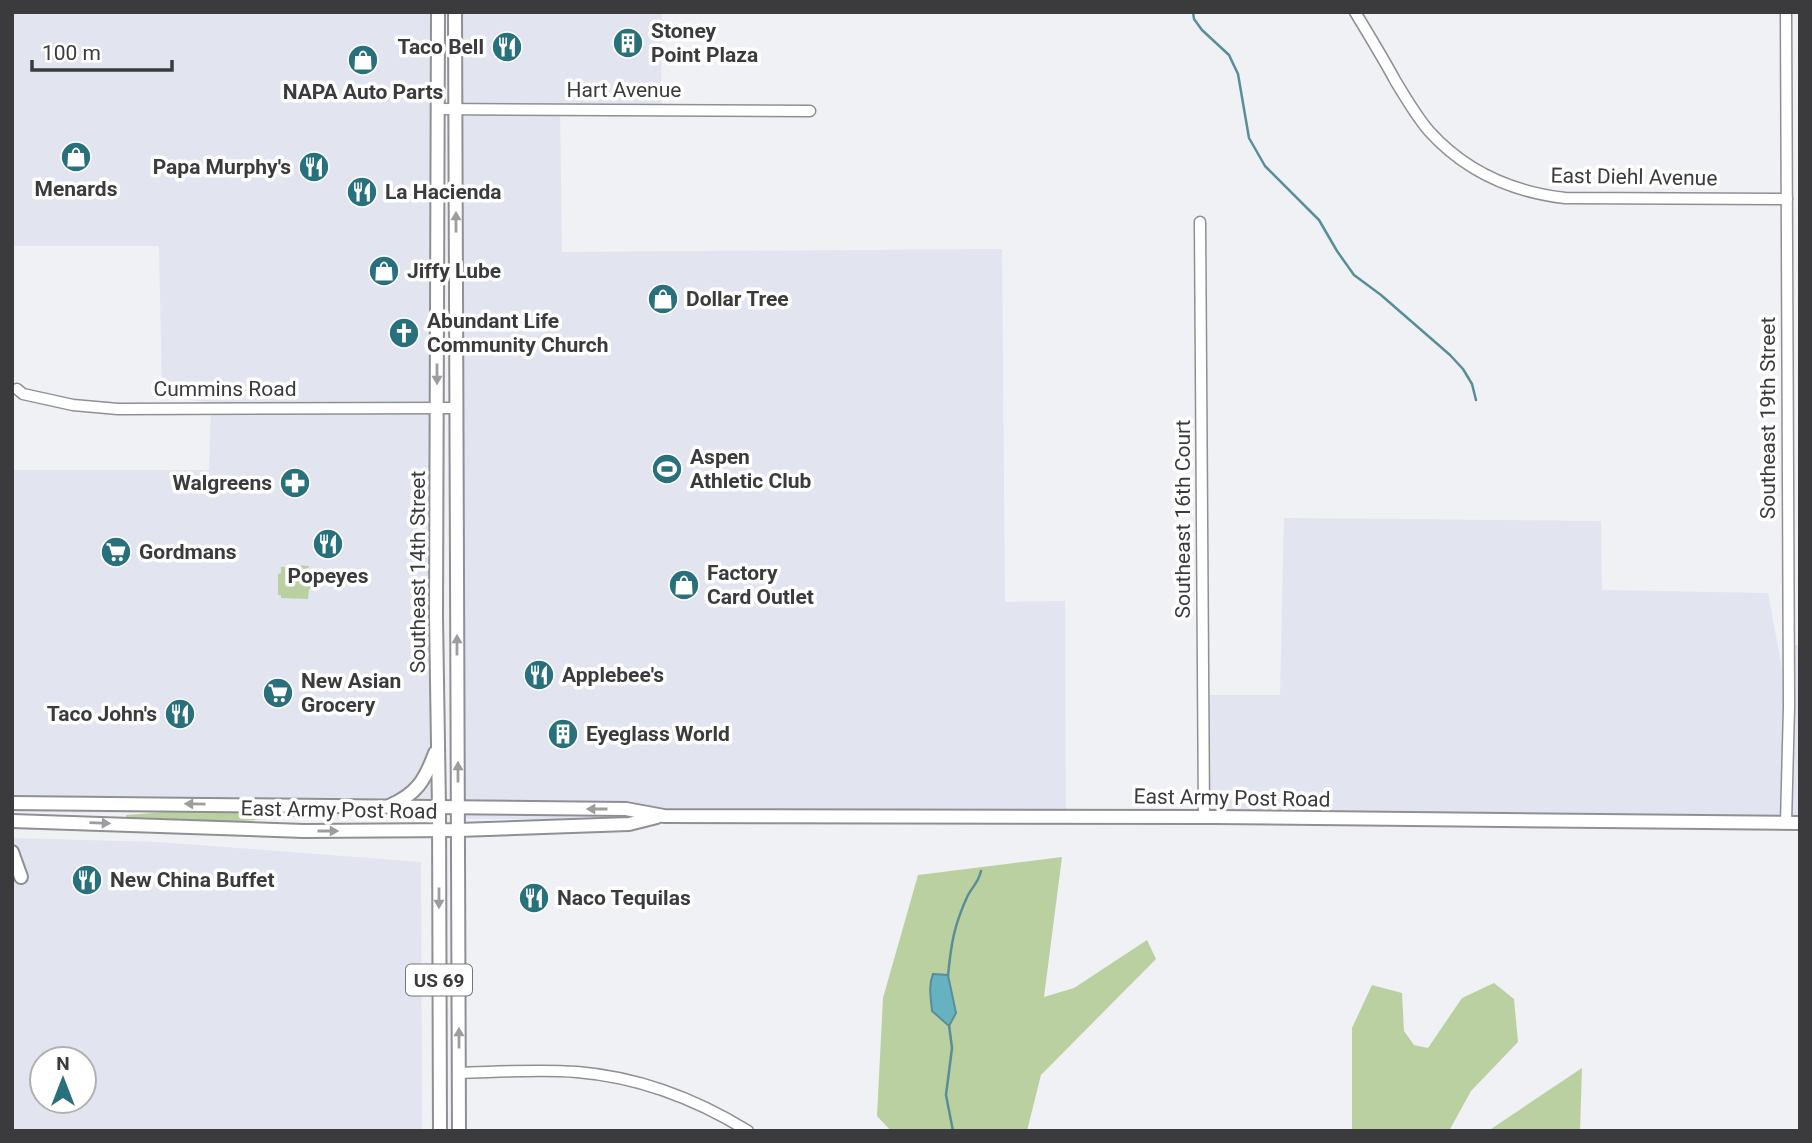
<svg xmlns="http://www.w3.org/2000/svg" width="1812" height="1143" viewBox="0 0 1812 1143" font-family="Roboto,sans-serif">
	<rect width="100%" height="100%" fill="#f0f1f5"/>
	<!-- built -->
	<g fill="#e2e4f0" fill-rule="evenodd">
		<path d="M12,12H438L436,620L432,815L12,812V470H209L211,409L253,407L162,397L159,246H12Z"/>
		<path d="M455,12H662L661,110H560L562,252L1002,249L1005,602L1065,601L1066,816L723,819H457Z"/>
		<path d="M1284,518L1601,521L1602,590L1768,593L1788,701L1789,645H1800V823L1204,817L1203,695H1280Z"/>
		<path d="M12,838L158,842L421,862L422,1131H12ZM42,1059H84V1101H42Z"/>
	</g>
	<!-- green -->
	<g fill="#bbd0a0">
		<path d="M286,565L309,566L308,569H310L309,575L312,576V589H309L308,599L281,598V595H278V574L281,573V567H286Z"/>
		<path d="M178,811L316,812V815L218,823L126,818V815Z"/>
		<path d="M1062,857L1044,997L1074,988L1147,940L1156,959L1041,1075L1027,1131H891L877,1116L883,998L918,875Z"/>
		<path d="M1494,983L1514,999L1518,1042L1471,1091L1449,1131H1352V1028L1372,985L1402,993L1404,1031L1414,1045L1428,1048L1462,998Z"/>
		<path d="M1582,1068L1580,1131H1488Z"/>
	</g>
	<!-- water -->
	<path fill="#66b2c1" stroke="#598e99" stroke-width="2" d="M933,974L948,975L956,1013L949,1026L932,1011C931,999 928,986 933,974Z"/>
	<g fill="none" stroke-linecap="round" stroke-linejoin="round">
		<!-- stream -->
		<g stroke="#598e99" stroke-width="2.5">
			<path d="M1193,12L1194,19L1202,30L1229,55L1238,74L1249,138L1265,166L1319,220L1337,251L1354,275L1381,295L1450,355L1463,369L1472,384L1476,400"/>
			<path d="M948,976C951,944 954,925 968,895C973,886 978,883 981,871"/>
			<path d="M949,1025L952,1048L946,1095L953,1131"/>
		</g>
		<!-- minor casing -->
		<g stroke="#8f9094" stroke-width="13">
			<g id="minor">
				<path d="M1355,12C1369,35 1383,58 1396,82C1406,98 1416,116 1429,131C1465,171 1513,192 1565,198L1787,199"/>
				<path d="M438,109L810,111"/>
				<path d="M1200,222L1204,817"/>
				<path d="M17,389L23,394L73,405L118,409L456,408"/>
				<path d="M1786,823L1789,707L1786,12"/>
				<path d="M459,1073C498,1072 538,1069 577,1072C639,1077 696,1099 748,1131"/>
			</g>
		</g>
		<!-- major casing -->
		<g stroke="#8f9094" stroke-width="16">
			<g id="major">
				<path d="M438,12L436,617L439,808L440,1131"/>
				<path d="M455,12L459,1131"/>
				<path d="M12,803L626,809L664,816L1214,817L1800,823"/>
				<path d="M389,806C417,794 425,780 435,753"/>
				<path d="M12,821L304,831L458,830L629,824L657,817"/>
				<path d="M12,852L21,877"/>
			</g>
		</g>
		<!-- minor -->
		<use href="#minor" stroke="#fff" stroke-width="10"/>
		<!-- major -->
		<use href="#major" stroke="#fff" stroke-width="12"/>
	</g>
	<!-- one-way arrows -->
	<defs><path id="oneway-solid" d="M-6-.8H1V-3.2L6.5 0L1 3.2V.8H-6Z" transform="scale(1.75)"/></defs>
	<g fill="#9d9d9e">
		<use href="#oneway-solid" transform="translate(456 222) rotate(-90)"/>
		<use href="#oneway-solid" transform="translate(437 374) rotate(90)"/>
		<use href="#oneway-solid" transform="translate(457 645) rotate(-90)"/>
		<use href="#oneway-solid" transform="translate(458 772) rotate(-90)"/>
		<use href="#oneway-solid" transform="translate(195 804) rotate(-179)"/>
		<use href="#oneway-solid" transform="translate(597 809) rotate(-180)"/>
		<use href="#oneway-solid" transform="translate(100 823) rotate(2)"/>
		<use href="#oneway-solid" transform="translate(328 831)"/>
		<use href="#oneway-solid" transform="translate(439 898) rotate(90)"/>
		<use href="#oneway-solid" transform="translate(459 1038) rotate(-90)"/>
	</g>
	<!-- icons -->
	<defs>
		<g id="building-disc" transform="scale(1.575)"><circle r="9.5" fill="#28707b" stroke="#fff"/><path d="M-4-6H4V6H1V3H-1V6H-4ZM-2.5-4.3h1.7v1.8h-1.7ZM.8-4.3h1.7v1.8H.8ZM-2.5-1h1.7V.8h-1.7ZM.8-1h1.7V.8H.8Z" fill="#fff"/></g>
		<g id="restaurant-disc" transform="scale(1.575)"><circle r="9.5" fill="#28707b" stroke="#fff"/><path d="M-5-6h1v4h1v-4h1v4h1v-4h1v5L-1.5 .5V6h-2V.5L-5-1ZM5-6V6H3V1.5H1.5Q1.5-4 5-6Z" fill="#fff"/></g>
		<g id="shop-disc" transform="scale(1.575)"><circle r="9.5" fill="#28707b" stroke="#fff"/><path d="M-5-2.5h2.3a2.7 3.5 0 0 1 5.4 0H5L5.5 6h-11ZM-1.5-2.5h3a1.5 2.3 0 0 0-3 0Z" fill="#fff"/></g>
		<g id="church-disc" transform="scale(1.575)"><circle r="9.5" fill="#28707b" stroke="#fff"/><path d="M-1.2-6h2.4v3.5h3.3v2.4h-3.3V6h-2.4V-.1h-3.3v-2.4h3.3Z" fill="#fff"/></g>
		<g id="stadium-disc" transform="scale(1.575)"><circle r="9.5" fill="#28707b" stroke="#fff"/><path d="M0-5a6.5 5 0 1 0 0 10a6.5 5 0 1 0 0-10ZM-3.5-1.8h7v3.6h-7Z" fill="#fff"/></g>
		<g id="pharmacy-disc" transform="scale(1.575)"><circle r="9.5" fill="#28707b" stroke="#fff"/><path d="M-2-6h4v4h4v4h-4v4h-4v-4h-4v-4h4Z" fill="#fff"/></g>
		<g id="supermarket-disc" transform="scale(1.575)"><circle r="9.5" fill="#28707b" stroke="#fff"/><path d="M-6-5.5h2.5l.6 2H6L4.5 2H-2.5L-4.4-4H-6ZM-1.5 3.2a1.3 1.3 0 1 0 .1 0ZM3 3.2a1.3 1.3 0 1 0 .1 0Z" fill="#fff"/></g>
	</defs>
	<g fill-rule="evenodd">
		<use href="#building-disc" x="628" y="43"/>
		<use href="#restaurant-disc" x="507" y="47"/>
		<use href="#shop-disc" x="363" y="60"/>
		<use href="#shop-disc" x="76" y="157"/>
		<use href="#restaurant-disc" x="314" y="167"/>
		<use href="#restaurant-disc" x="362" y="192"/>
		<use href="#shop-disc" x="384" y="271"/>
		<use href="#shop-disc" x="663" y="299"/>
		<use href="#church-disc" x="404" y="333"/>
		<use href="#stadium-disc" x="667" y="469"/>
		<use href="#pharmacy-disc" x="295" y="483"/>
		<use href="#restaurant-disc" x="328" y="544"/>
		<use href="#supermarket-disc" x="116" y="552"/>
		<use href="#shop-disc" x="684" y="585"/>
		<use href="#restaurant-disc" x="539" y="675"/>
		<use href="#supermarket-disc" x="278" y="693"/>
		<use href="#restaurant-disc" x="180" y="714"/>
		<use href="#building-disc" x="563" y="734"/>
		<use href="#restaurant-disc" x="87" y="880"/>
		<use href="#restaurant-disc" x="534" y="898"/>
	</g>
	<g text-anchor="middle" stroke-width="7" stroke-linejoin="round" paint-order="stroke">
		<!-- shield labels -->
		<rect fill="#fff" stroke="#767677" stroke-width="2" x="406" y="964.5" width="66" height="31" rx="5"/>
		<g font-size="19" font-weight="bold" fill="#3b3b3d">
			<text x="439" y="987">US 69</text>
		</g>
		<!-- poi labels -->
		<g font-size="21" font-weight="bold" fill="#3b3b3d" stroke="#fff" text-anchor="start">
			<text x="651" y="38">Stoney<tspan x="651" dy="24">Point Plaza</tspan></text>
			<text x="484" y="54" text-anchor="end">Taco Bell</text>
			<text x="363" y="99" text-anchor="middle">NAPA Auto Parts</text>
			<text x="291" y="174" text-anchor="end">Papa Murphy's</text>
			<text x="76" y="196" text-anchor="middle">Menards</text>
			<text x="385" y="199">La Hacienda</text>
			<text x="407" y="278">Jiffy Lube</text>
			<text x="686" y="306">Dollar Tree</text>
			<text x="427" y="328">Abundant Life<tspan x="427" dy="24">Community Church</tspan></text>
			<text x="690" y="464">Aspen<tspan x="690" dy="24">Athletic Club</tspan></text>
			<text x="272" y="490" text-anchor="end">Walgreens</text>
			<text x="139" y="559">Gordmans</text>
			<text x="707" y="580">Factory<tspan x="707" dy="24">Card Outlet</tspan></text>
			<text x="328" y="583" text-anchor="middle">Popeyes</text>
			<text x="562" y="682">Applebee's</text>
			<text x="301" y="688">New Asian<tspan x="301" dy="24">Grocery</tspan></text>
			<text x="157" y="721" text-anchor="end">Taco John's</text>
			<text x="586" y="741">Eyeglass World</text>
			<text x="110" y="887">New China Buffet</text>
			<text x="557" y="905">Naco Tequilas</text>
		</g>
		<!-- street labels -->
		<g font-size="21" fill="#3b3b3d" stroke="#fff">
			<text x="624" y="97">Hart Avenue</text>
			<text transform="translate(1634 177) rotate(1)" y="7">East Diehl Avenue</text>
			<text x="225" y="396">Cummins Road</text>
			<text transform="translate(1768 418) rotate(-90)" y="7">Southeast 19th Street</text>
			<text transform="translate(1183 519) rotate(-90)" y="7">Southeast 16th Court</text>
			<text transform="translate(418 572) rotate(-90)" y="7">Southeast 14th Street</text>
			<text transform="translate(1232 798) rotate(1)" y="7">East Army Post Road</text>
			<text transform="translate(339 810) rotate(1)" y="7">East Army Post Road</text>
		</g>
	</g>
	<!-- border -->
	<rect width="1812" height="1143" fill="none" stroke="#3b3b3d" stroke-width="28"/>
	<!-- north arrow -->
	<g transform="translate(63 1080)"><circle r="33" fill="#ffffff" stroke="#b1b1b1" stroke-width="2"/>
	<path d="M0-5L12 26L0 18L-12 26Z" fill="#28707b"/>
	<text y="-10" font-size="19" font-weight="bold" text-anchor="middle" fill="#3b3b3d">N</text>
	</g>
	<!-- scale -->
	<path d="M32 60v10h140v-10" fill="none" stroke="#3b3b3d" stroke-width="3.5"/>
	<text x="42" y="60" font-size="21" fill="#3b3b3d" stroke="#ffffff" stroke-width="5" paint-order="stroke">100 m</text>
</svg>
